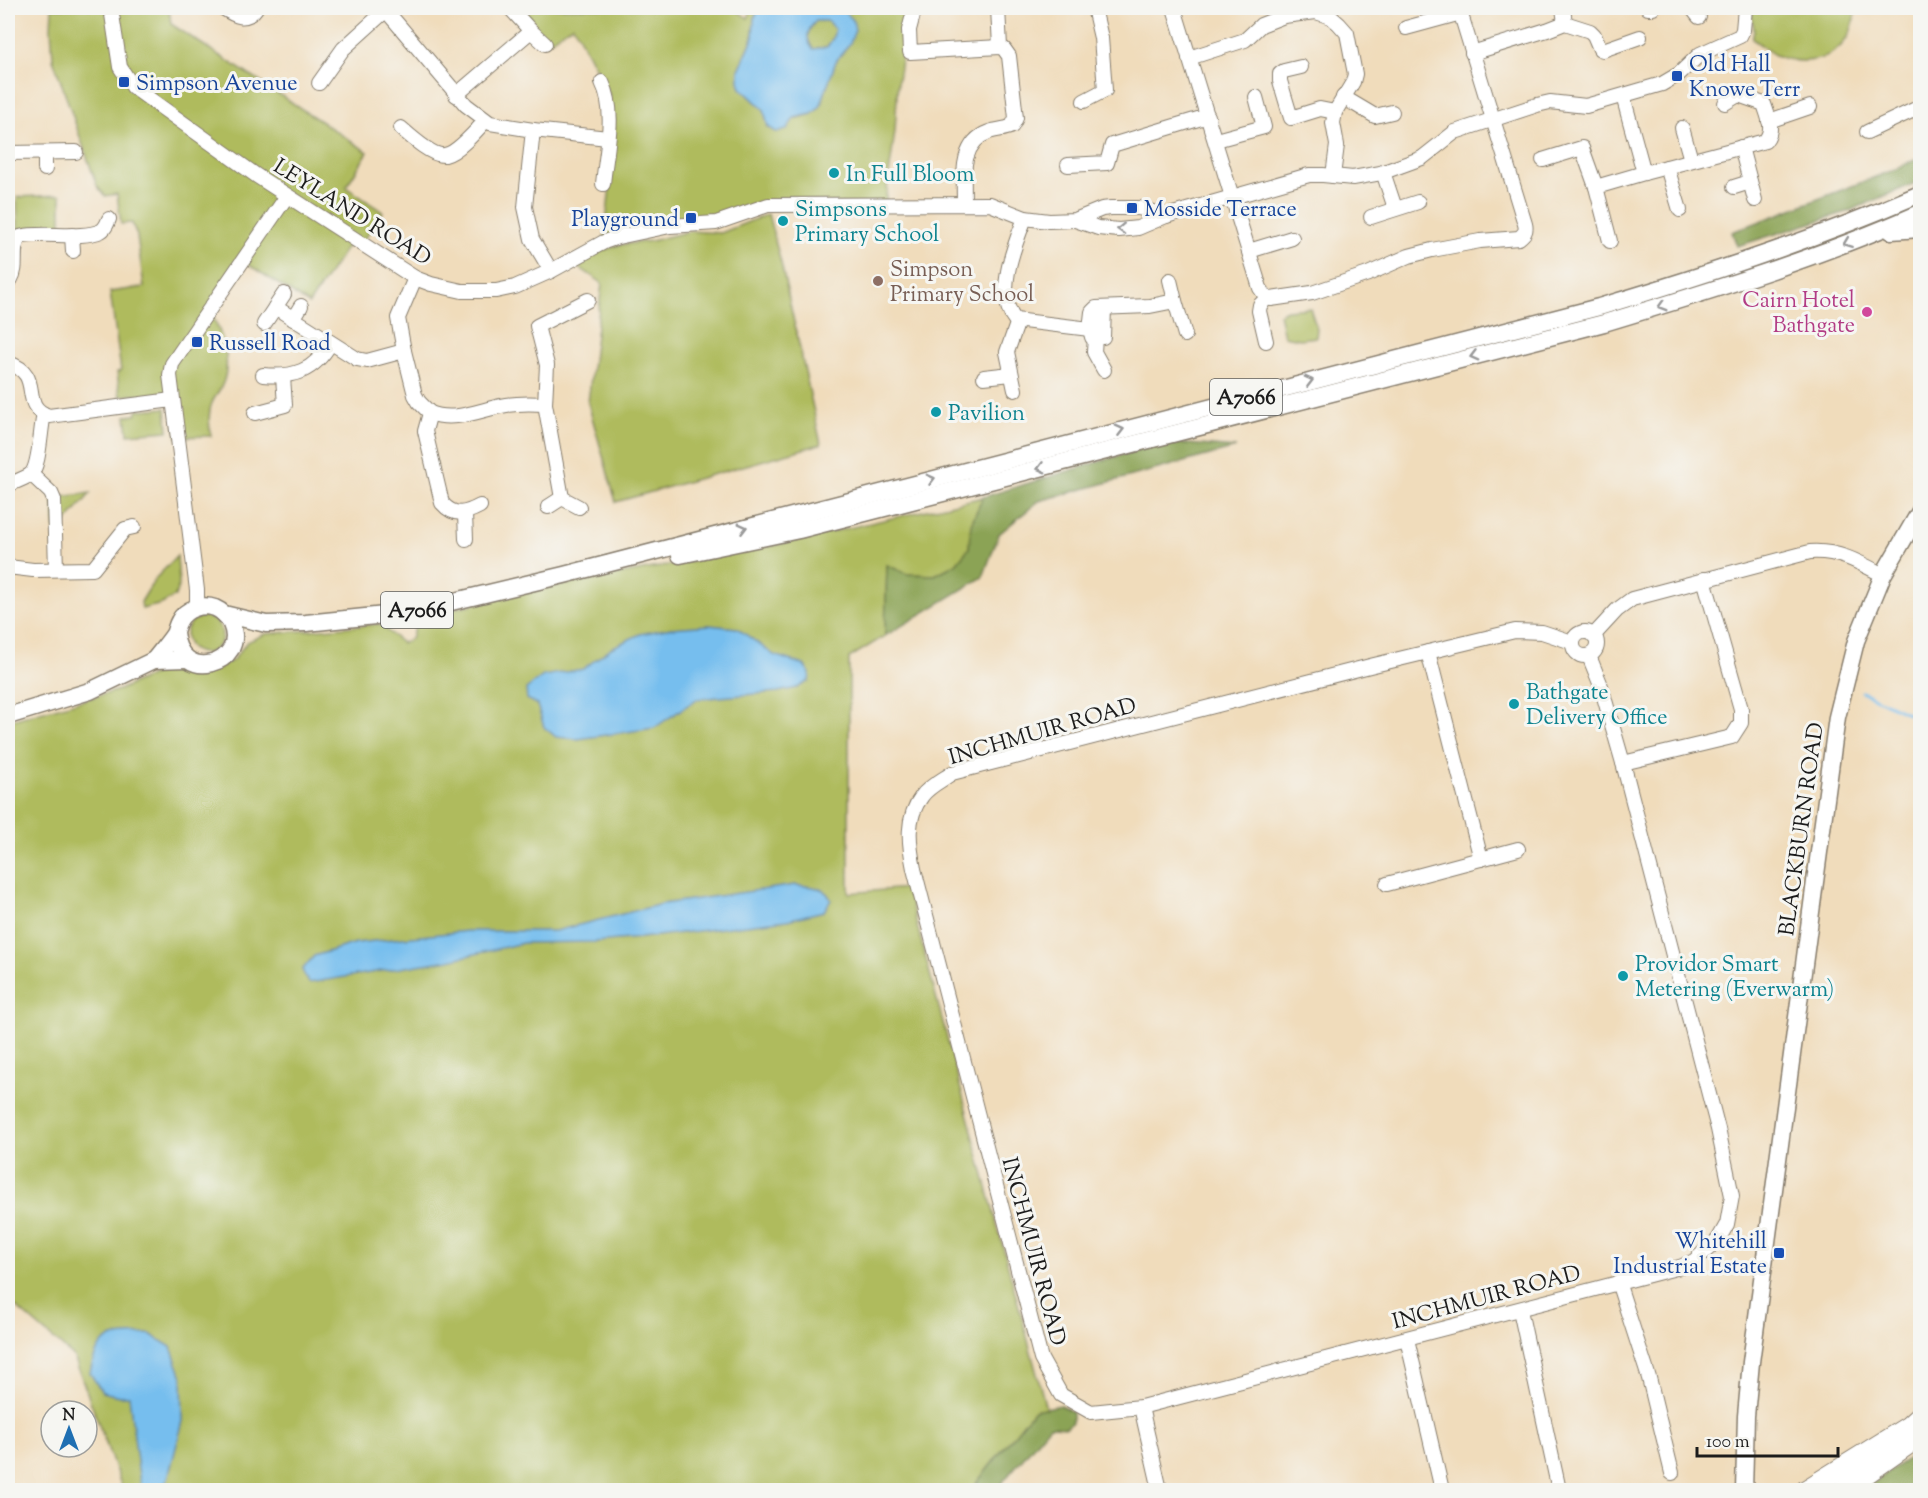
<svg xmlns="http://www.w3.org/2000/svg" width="1928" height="1498" viewBox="0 0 1928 1498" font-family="'Sorts Mill Goudy',serif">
	<rect width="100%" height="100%" fill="#f6f6f2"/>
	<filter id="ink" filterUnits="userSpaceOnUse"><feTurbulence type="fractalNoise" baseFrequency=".0167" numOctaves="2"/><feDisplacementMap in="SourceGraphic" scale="12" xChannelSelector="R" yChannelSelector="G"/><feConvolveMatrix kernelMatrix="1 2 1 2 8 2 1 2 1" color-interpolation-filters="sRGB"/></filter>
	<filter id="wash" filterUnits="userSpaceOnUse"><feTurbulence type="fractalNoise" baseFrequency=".008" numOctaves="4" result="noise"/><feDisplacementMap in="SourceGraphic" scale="24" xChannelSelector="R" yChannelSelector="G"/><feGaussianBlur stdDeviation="1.35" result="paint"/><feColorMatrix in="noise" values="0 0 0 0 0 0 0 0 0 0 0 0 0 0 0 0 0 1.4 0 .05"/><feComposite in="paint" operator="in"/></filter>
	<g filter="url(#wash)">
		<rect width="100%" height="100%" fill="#f0dcbb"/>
		<!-- green -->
		<g fill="#afbb5d" stroke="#666c3c" stroke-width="1.5">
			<path d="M52,8H169L171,24L368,152L346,187L383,212L361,244L352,239L309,304L243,261L209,312C222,331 232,359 223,383C220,390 215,396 212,403C208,412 209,427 211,436L177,437L172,400L141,403L137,395L120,396L117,372L121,371L110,292L144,287L137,236L132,223L121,224L117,194L105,196L97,186L53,59L51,28Z"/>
			<path d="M510,8H733L748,18L752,8H760L754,18L753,38L739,70L741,88L764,110L768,127L812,114L820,107L836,61L850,43L846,10L842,8H909L898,80L895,131L885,204L781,205L604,242L610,186L609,94L573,25L545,44Z"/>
			<path d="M1751,8H1855C1855,52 1814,72 1775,55C1767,51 1760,43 1752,39L1754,30Z"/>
			<path d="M816,21H827L835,29L833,38L827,47L813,49C805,38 807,30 816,21Z"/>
			<path d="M61,195V229L18,230L17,197Z"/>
			<path d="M768,214L781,263L821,444L616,502L588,403L602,283L577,266L598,252L619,245L651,241L690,231L721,233Z"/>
			<path d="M1310,308L1317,329L1316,337L1300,339L1284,336L1279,314L1287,310Z"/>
			<path d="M166,408L168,431L128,434L126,416L136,415L138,410Z"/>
			<path d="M91,493L62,527L55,531L53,498Z"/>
			<path d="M983,497L971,524L969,548L956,564L935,575L907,574L887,566L885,636L849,658V893L907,888L1046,1408L1034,1410L975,1485L973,1490H123L74,1357L8,1300V721L119,690L165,669L217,670L233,660L247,642L265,634L379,624L402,643L411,639L418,616L552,587L771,546Z"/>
			<path d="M177,556L179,585L175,596L162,604L142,609L141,602L155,579Z"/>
			<circle cx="204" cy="635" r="18"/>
		</g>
		<!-- forest -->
		<g fill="#8ba354" stroke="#546038" stroke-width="1.5">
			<path d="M1920,157V181L1847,212L1737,246L1732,232L1899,168Z"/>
			<path d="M1164,442L1236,448L1039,501L999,534L983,577L885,636L887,565L907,574L935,575L956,564L969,548L971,524L983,497Z"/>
			<path d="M1061,1405L1072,1412V1422L1067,1427L1050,1426L996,1490H973L975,1485L1034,1410Z"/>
			<path d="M1920,1450V1490H1863Z"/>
		</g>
		<!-- water -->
		<g fill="#76beee" stroke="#496d85" stroke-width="1.5" fill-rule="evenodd">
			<path d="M760,8H842L853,20L855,30L850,43L836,61L820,107L812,114L794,118L787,130L776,132L768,127L764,110L741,88L739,81V70L753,38L754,18ZM816,21H827L835,29L833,38L827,47L813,49C805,38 807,30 816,21Z"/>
			<path d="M709,625L737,628L774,655L804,665L810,673L809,681L797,688L778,692L697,699L654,728L578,739L556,737L544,727L537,705L527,699L526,689L543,676L583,669L611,648L640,634L671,628Z"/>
			<path d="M795,885C809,887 825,885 831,900L824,911L787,920L641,938L595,942L523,943L449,960L309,983L302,970L314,956L356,943L467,931H555L662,904Z"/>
			<path d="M150,1334L171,1347L182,1377L183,1421L168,1478L160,1490H142L138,1469L129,1396H119L102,1392L90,1373C99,1331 112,1336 150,1334Z"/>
		</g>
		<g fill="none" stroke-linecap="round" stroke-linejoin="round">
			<!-- stream -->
			<path stroke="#76beee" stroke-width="3" d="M1862,692L1920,719"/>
		</g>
	</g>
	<g filter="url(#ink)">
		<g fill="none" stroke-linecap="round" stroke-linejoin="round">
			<!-- minor casing -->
			<g stroke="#867c6c" stroke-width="16">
				<g id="minor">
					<path d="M111,8L120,67L133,87L257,176L415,278L431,284L462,291H496L515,287L551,271L604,242L618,237L670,226L716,223L768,205L990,204L1025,218L1049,221L1075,220L1102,209L1111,208H1139L1166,216"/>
					<path d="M223,8C235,16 246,22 256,8"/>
					<path d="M384,8L466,105L490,123L533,130"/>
					<path d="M1174,8L1260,288L1267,298L1271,299L1312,293L1368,274L1409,256L1432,250L1480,241L1519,238C1524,234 1527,231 1525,224L1459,8"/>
					<path d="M1563,8L1565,23"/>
					<path d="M1648,8H1653"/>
					<path d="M1692,8L1699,17"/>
					<path d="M914,11L909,30L910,52L1000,47"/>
					<path d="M1406,28L1461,13"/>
					<path d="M531,31L545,44"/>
					<path d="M1472,53L1547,30L1565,23L1590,31L1594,35L1600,49L1603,50L1640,37"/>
					<path d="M1189,58L1245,40L1261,25L1284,16L1316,12L1331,17L1339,24L1347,33L1355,74L1353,82L1335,112L1333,123L1337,145L1333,176"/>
					<path d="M1301,67L1284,71L1280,74V81L1291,118L1320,109L1335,112"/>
					<path d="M602,82C617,112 606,151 603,184"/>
					<path d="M319,83L343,49L385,11"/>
					<path d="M456,95L531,31L510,8"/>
					<path d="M1343,97L1375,116L1392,112"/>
					<path d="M1084,101L1105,90L1101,38L1094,8"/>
					<path d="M1769,121L1810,107"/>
					<path d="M401,128C410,136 433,157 445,155C457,153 477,130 485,121"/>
					<path d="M1682,128L1691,160"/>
					<path d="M1867,132L1920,107"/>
					<path d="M1216,140L1264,127L1256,97"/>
					<path d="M1741,147L1755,200"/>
					<path d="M8,153L76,152"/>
					<path d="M45,153V169"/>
					<path d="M1543,160L1582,148L1596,187L1644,173L1623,96"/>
					<path d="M1068,165L1107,163L1112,145L1208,116"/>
					<path d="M1667,167L1680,210"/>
					<path d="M1383,172L1395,208"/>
					<path d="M1644,173L1765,141C1775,129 1768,117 1764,104L1738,95L1725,103"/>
					<path d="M1596,187L1610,241"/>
					<path d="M1734,187L1750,182"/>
					<path d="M964,203C964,178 959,143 989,132C996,129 1005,130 1012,126L1016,118L1009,56L1004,49L1000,47L998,8"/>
					<path d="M1371,217L1418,202"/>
					<path d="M1025,218C1015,244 994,295 1015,320L1090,329L1092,312L1096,308L1150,306L1175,301L1170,280"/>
					<path d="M1075,220L1098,228L1119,230L1138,228L1166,216L1309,175H1323L1353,178L1381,173L1422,158L1455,132L1537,105L1550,102L1586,106L1662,84L1679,74L1700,54L1740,36L1743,30L1745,8"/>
					<path d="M72,235L73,251"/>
					<path d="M1249,251L1292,238"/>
					<path d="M551,271L532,239L525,207L533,130L608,138"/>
					<path d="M415,278L398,318L404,351L415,395L419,402L430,413L425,431L442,503C454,517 465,514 480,506"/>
					<path d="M8,280L11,279C19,266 10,249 20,237C42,231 80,240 101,231C106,228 107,224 109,219"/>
					<path d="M1175,301L1185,335"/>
					<path d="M275,307L357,359L367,361L404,351"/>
					<path d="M293,319L301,306"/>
					<path d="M264,324L284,294"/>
					<path d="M1090,329L1092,337H1103L1104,308"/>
					<path d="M1095,337L1094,352L1104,370"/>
					<path d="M1266,341L1259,311L1260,305L1267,298"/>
					<path d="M8,363C46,375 17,405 49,416L172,400"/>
					<path d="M263,375C294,378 314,371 330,344"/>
					<path d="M984,377L1011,374"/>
					<path d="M1015,390L1007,352L1018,321"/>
					<path d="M255,413L285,405L283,377"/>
					<path d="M430,413C455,423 481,409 506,405C519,403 531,403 545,404"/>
					<path d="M31,474L51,493L54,500L56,569"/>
					<path d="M8,485C15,482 23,479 30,475C40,467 40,430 44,414"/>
					<path d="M562,498L545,404L547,365L537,326L588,300"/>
					<path d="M548,507L562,498L579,507"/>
					<path d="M465,514L466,539"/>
					<path d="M8,567L33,570L93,569L125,529L134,527"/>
					<path d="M197,607V590L170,375L172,364L287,196"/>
					<circle cx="1585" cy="644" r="12"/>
					<path d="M1593,636L1617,610L1632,599L1810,552C1838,550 1859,562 1883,575"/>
					<path d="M1572,642L1542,632L1515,631L1370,666L952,773C943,780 929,786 922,796C905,818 909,844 914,869L1041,1359L1061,1395L1091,1412L1141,1407L1680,1267L1694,1261L1718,1240L1727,1224L1732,1196L1718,1129L1623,763L1600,683L1589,656"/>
					<path d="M1428,652L1481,859"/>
					<path d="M1623,763L1732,737L1741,723V709L1704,579"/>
					<path d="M1387,884L1518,849"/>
					<path d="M1618,1282L1649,1378L1672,1473"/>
					<path d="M1520,1310L1559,1490"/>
					<path d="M1407,1339L1442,1490"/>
					<path d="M1141,1407L1160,1490"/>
				</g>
			</g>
			<!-- major casing -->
			<g stroke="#867c6c" stroke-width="19">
				<g id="major">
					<path d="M1891,231L1920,229"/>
					<path d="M680,555L799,530L1604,323C1711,291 1818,258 1920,213"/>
					<path d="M224,614L266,624L306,623L405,613L564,575L1599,307C1709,274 1816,239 1920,194"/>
					<path d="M154,660C160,652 168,643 174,634C176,630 176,626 179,621C185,609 202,603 215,608C222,611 228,617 231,624C249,664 179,686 175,632"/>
					<path d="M8,716L90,691L154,660L187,659"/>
					<path d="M1744,1490L1746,1416L1751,1362L1837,717L1856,641L1883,575L1920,511"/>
				</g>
			</g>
			<!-- highway casing -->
			<g stroke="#867c6c" stroke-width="22">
				<g id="highway">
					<path d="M1806,1490L1909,1426L1920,1416"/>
					<path d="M1843,1490L1920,1436"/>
				</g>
			</g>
			<!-- minor -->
			<use href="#minor" stroke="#fff" stroke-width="14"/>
			<!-- major -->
			<use href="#major" stroke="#fff" stroke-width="16"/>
			<!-- highway -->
			<use href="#highway" stroke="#fff" stroke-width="20"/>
		</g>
		<!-- one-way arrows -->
		<defs><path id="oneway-chevron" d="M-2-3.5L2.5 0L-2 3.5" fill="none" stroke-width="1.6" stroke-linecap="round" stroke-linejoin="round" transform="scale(1.5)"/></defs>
		<g stroke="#999">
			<use href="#oneway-chevron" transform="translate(1121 229) rotate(178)"/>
			<use href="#oneway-chevron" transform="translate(1847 243) rotate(159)"/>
			<use href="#oneway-chevron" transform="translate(1662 306) rotate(164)"/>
			<use href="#oneway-chevron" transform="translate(1474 356) rotate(165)"/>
			<use href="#oneway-chevron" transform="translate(1309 381) rotate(-14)"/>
			<use href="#oneway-chevron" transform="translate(1120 430) rotate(-14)"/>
			<use href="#oneway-chevron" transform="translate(1041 468) rotate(165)"/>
			<use href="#oneway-chevron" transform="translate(931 479) rotate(-15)"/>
			<use href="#oneway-chevron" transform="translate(743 528) rotate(-15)"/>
		</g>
	</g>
	<!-- markers -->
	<g fill="#1a4fb4" stroke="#f6f6f2" stroke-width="2">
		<rect x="1671" y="70" width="12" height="12" rx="3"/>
		<rect x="118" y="76" width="12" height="12" rx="3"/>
		<rect x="1126" y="202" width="12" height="12" rx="3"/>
		<rect x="685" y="212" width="12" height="12" rx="3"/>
		<rect x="191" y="336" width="12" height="12" rx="3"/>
		<rect x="1773" y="1247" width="12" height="12" rx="3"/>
	</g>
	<g fill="#0f9aa8" stroke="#f6f6f2" stroke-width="2">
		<circle cx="834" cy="173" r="6"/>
		<circle cx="783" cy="221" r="6"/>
		<circle cx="936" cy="412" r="6"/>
		<circle cx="1514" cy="704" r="6"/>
		<circle cx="1623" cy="976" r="6"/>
	</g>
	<circle fill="#8d6e63" stroke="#f6f6f2" stroke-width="2" cx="878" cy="281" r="6"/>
	<circle fill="#d1479c" stroke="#f6f6f2" stroke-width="2" cx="1867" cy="312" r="6"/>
	<g text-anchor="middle" stroke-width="6" stroke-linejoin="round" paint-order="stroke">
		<!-- shield labels -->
		<g fill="#f6f6f2" stroke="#5d5d5c" stroke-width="1.5">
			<rect x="1210" y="379" width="72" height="36" rx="4.5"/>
			<rect x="381" y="592" width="72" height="36" rx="4.5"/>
		</g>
		<g font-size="21" font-weight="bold" fill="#1c1c1c">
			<text x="1246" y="404">A7066</text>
			<text x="417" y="617">A7066</text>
		</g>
		<!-- transit labels -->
		<g font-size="22" fill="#164399" stroke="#f6f6f2" text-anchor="start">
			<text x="1689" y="71">Old Hall<tspan x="1689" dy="25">Knowe Terr</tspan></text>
			<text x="136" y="90">Simpson Avenue</text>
			<text x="1144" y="216">Mosside Terrace</text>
			<text x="679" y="226" text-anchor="end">Playground</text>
			<text x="209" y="350">Russell Road</text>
			<text x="1767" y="1248" text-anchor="end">Whitehill<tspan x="1767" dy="25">Industrial Estate</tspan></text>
		</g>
		<!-- culture labels -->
		<g font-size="22" fill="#0d838f" stroke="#f6f6f2" text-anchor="start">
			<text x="846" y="181">In Full Bloom</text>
			<text x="795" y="216">Simpsons<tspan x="795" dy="25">Primary School</tspan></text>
			<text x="948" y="420">Pavilion</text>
			<text x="1526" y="699">Bathgate<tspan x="1526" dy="25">Delivery Office</tspan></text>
			<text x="1635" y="971">Providor Smart<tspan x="1635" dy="25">Metering (Everwarm)</tspan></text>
		</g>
		<!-- street labels -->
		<g font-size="22" fill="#1c1c1c" stroke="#f6f6f2">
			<text transform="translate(353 211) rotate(32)" y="8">LEYLAND ROAD</text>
			<text transform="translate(1042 730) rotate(-16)" y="8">INCHMUIR ROAD</text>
			<text transform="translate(1800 829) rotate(-82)" y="8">BLACKBURN ROAD</text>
			<text transform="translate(1035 1251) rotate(75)" y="8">INCHMUIR ROAD</text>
			<text transform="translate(1486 1296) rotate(-15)" y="8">INCHMUIR ROAD</text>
		</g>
		<!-- education labels -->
		<g font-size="22" fill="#785e54" stroke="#f6f6f2" text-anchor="start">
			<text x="890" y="276">Simpson<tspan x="890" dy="25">Primary School</tspan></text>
		</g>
		<!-- hotel labels -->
		<g font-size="22" fill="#b23c85" stroke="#f6f6f2" text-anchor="end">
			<text x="1855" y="307">Cairn Hotel<tspan x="1855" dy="25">Bathgate</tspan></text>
		</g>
	</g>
	<!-- margin -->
	<rect width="1928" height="1498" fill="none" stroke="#f6f6f2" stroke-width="30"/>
	<!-- north arrow -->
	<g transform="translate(69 1429)"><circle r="28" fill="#f6f6f2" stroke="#9f9f9c" stroke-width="1.5"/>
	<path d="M0-4.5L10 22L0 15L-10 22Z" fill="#1f6fb2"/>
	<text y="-9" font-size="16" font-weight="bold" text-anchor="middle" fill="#1c1c1c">N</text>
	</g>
	<!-- scale -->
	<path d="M1697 1447v9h141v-9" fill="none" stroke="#1c1c1c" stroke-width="3"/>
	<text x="1706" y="1447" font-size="18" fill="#1c1c1c" stroke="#f6f6f2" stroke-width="4.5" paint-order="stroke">100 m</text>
</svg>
